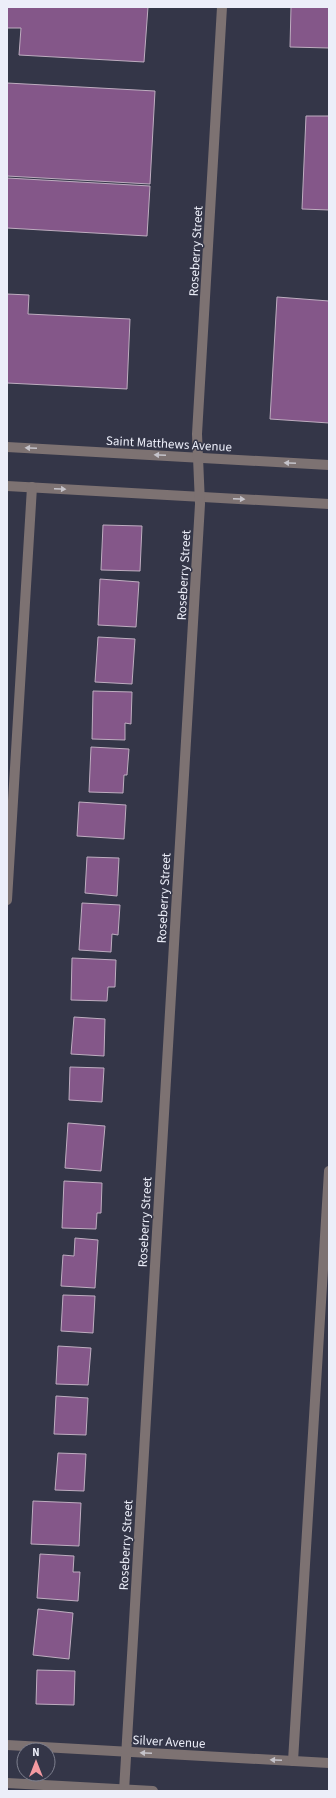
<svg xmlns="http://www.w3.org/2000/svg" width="336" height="1798" viewBox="0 0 336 1798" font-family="'Source Sans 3',sans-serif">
	<rect width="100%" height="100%" fill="#343648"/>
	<!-- building -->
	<g fill="#845789" stroke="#beadc0">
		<path d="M7,7H148L144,62L19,55L21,28H7Z"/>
		<path d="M291,7H329V48L290,47Z"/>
		<path d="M7,83L155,91L150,184L7,176Z"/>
		<path d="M306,116H329V210L302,209Z"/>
		<path d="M7,178L150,186L147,236L7,228Z"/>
		<path d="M7,294L29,295L28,314L130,319L127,389L7,383Z"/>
		<path d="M277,297L329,301V423L270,419Z"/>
		<path d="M103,525L142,526L140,571L101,570Z"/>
		<path d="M100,579L139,582L136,627L98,625Z"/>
		<path d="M98,637L135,639L132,684L95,682Z"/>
		<path d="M93,691L132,692L131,724L125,723V740L92,739Z"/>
		<path d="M91,747L129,749L127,775H124L123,793L89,792Z"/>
		<path d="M79,802L126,805L124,839L77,836Z"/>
		<path d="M87,857L119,858L117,896L85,893Z"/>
		<path d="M82,903L120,905L118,935L112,934L111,952L79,950Z"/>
		<path d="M72,958L116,960L115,987H108L107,1001L71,1000Z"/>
		<path d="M74,1017L105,1019L104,1056L71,1054Z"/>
		<path d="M70,1067L104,1068L102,1102L69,1100Z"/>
		<path d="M68,1123L105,1126L101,1171L65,1168Z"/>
		<path d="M64,1181L102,1183L101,1213H97L96,1229L62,1228Z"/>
		<path d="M75,1238L98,1240L95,1288L61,1286L63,1255L74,1256Z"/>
		<path d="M63,1295L95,1296L93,1333L61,1331Z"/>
		<path d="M58,1346L91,1348L88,1385L56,1384Z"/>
		<path d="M56,1396L88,1398L86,1435L54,1434Z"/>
		<path d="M58,1453L86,1454L84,1491L55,1490Z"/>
		<path d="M33,1501L81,1503L79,1546L31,1544Z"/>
		<path d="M40,1554L74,1556L73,1572H80L78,1601L37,1598Z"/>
		<path d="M38,1609L73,1613L69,1659L33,1655Z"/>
		<path d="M37,1670L75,1671L74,1705L36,1704Z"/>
	</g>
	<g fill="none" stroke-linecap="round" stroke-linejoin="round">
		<!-- minor -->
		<g stroke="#7d7272" stroke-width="10">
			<path d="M7,447L329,465"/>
			<path d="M7,486L329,504"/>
			<path d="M7,900L32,487"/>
			<path d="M7,1745L329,1763"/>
			<path d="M293,1761L329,1171"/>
			<path d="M7,1783L153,1791"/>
			<path d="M124,1791L200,504L197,434L222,7"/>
		</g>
	</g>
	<!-- one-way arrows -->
	<defs><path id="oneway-solid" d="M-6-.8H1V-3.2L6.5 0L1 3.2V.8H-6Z"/></defs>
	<g fill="#c5c3ca">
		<use href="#oneway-solid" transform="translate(31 448) rotate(-177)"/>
		<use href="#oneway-solid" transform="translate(160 455) rotate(-177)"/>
		<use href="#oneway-solid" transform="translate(290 463) rotate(-177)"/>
		<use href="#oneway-solid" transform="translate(60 489) rotate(3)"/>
		<use href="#oneway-solid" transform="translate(239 499) rotate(3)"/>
		<use href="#oneway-solid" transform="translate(146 1753) rotate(-177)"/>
		<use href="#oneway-solid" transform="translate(276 1760) rotate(-177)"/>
	</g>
	<g text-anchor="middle" stroke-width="3" stroke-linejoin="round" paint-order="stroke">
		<!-- street labels -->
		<g font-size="13" fill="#eceef9" stroke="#343648">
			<text transform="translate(195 251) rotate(-87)" y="5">Roseberry Street</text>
			<text transform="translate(169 443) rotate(3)" y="5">Saint Matthews Avenue</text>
			<text transform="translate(183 575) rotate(-87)" y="5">Roseberry Street</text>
			<text transform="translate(163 898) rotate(-87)" y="5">Roseberry Street</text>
			<text transform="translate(144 1222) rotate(-87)" y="5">Roseberry Street</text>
			<text transform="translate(125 1545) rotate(-87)" y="5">Roseberry Street</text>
			<text transform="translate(169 1741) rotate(3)" y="5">Silver Avenue</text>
		</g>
	</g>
	<!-- border -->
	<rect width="336" height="1798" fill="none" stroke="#eceef9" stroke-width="16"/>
	<!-- north arrow -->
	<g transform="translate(36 1762)"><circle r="19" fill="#343648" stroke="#7e808f"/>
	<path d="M0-3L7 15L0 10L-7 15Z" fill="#f49aa1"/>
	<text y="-6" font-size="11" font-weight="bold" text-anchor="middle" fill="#eceef9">N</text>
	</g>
</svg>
